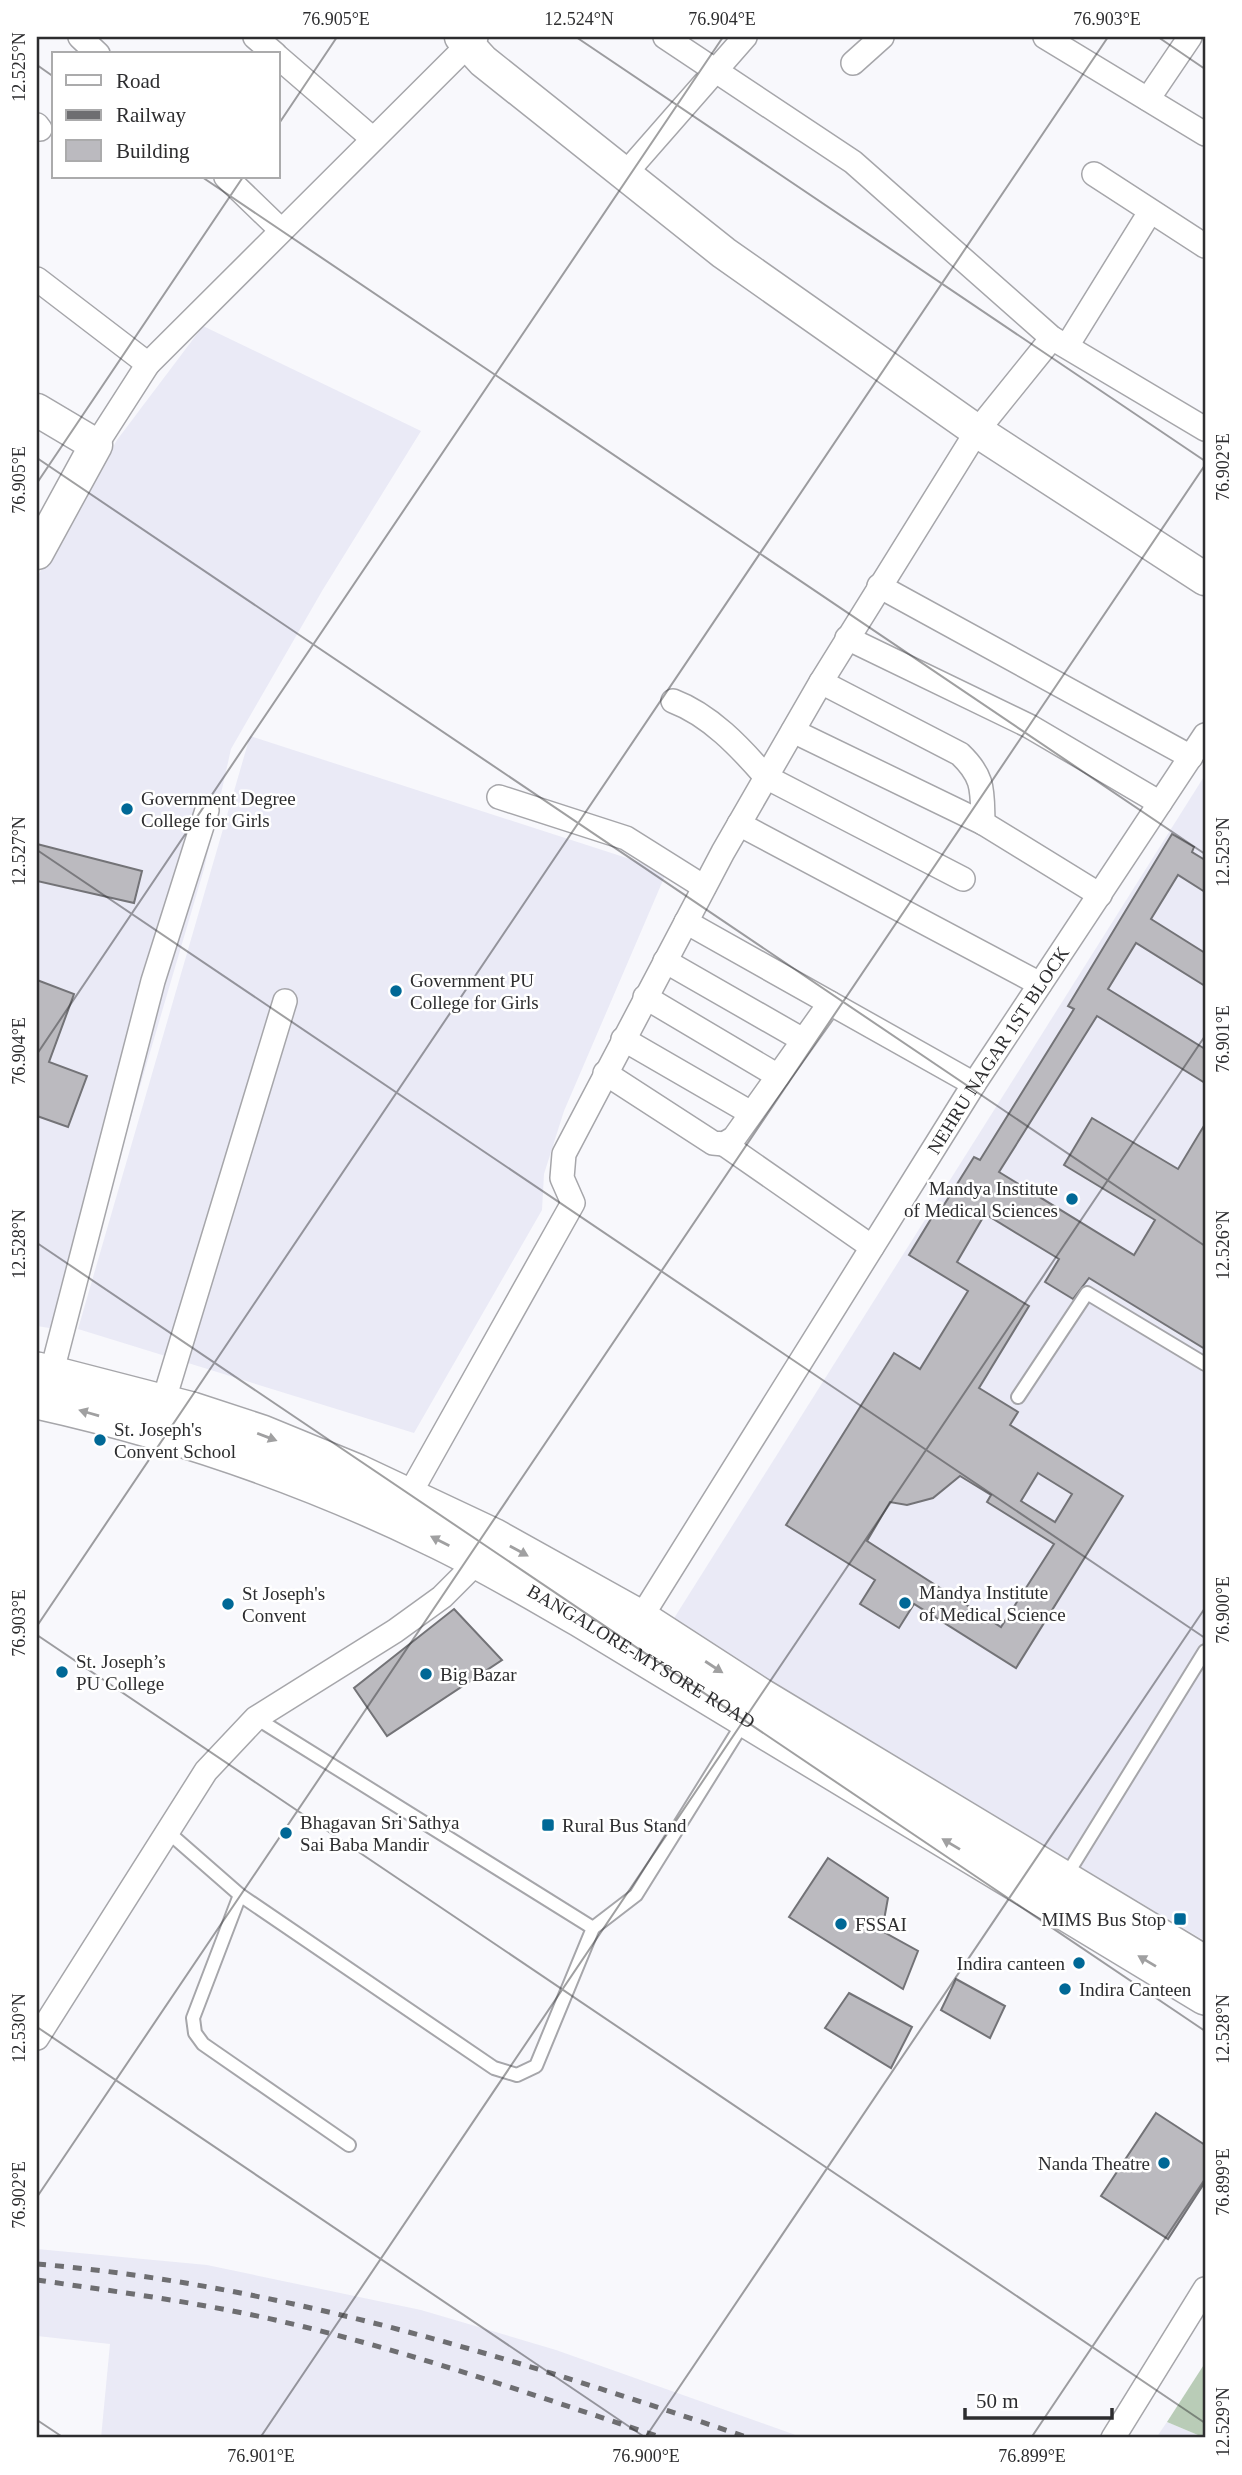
<svg xmlns="http://www.w3.org/2000/svg" width="1242" height="2475" viewBox="0 0 1242 2475" font-family="Georgia,serif">
	<rect width="100%" height="100%" fill="#f8f8fc"/>
	<!-- built -->
	<g fill="#eaeaf6">
		<path d="M203,326L421,431L322,591L231,749L204,869L68,1331L37,1326V577L117,440Z"/>
		<path d="M250,736L667,871L564,1111L544,1174L542,1210L414,1433L78,1329Z"/>
		<path d="M1205,775V1941L671,1623Z"/>
		<path d="M37,2249L207,2265L421,2310L556,2350L804,2438H101L110,2344L37,2336Z"/>
		<path d="M1167,2422L1205,2438H1156Z"/>
	</g>
	<!-- green -->
	<path fill="#b9ccb7" d="M1205,2363V2438L1167,2422Z"/>
	<!-- building -->
	<g fill="#bbbabf" stroke="#737377" stroke-width="2" fill-rule="evenodd">
		<path d="M1172,834L1194,847L1192,852L1205,860V892L1178,875L1151,919L1205,953V986L1136,943L1108,989L1205,1049V1083L1097,1016L999,1172L1134,1255L1155,1220L1064,1165L1092,1118L1178,1169L1205,1124V1349L1089,1278L1073,1299L1045,1282L1059,1259L985,1214L957,1262L1029,1306L979,1388L1018,1412L1010,1425L1123,1496L1016,1668L914,1604L899,1628L860,1604L875,1580L786,1525L894,1353L920,1369L968,1291L909,1255L934,1214L937,1216L974,1157L980,1160L1074,1009L1068,1006ZM1038,1473L1072,1494L1055,1522L1021,1501ZM960,1476L991,1495L987,1502L1054,1544L1001,1627L867,1541L890,1502L907,1505L933,1498Z"/>
		<path d="M37,844L142,871L134,903L37,881Z"/>
		<path d="M37,980L74,994L49,1062L87,1076L68,1127L37,1116Z"/>
		<path d="M454,1609L502,1660L387,1736L354,1688Z"/>
		<path d="M828,1858L888,1898L882,1931L918,1951L903,1989L789,1917Z"/>
		<path d="M956,1979L1005,2006L990,2038L941,2010Z"/>
		<path d="M849,1993L912,2027L891,2068L825,2028Z"/>
		<path d="M1156,2113L1205,2145V2182L1168,2239L1101,2196Z"/>
	</g>
	<g fill="none" stroke-linecap="round" stroke-linejoin="round">
		<!-- lane casing -->
		<g stroke="#a6a6aa" stroke-width="16">
			<g id="lane">
				<path d="M1018,1397L1087,1293L1205,1364"/>
				<path d="M256,1718L593,1928L636,1895L745,1720"/>
				<path d="M168,1832L240,1895L494,2068L517,2075L536,2066L593,1928"/>
				<path d="M1066,1876L1205,1651"/>
				<path d="M240,1895L193,2018L195,2033L203,2044L349,2145"/>
			</g>
		</g>
		<!-- street casing -->
		<g stroke="#a6a6aa" stroke-width="26">
			<g id="street">
				<path d="M80,37L98,54"/>
				<path d="M255,37L275,54"/>
				<path d="M665,37L853,162L1052,338L1205,429"/>
				<path d="M1045,37L1205,134"/>
				<path d="M278,57L373,139"/>
				<path d="M853,63L882,37"/>
				<path d="M1148,99L1190,37"/>
				<path d="M37,125L40,129"/>
				<path d="M625,174L745,37"/>
				<path d="M1094,174L1205,246"/>
				<path d="M226,177L281,230"/>
				<path d="M37,279L148,364"/>
				<path d="M1067,346L1150,212"/>
				<path d="M96,445L148,364L476,37"/>
				<path d="M879,586L1191,757"/>
				<path d="M847,638L1029,726L1160,803"/>
				<path d="M821,682L960,754C985,778 982,791 983,823"/>
				<path d="M673,701C710,715 740,747 766,777L963,879"/>
				<path d="M793,731L983,823L1100,895"/>
				<path d="M499,797L626,838L704,887"/>
				<path d="M739,824L1040,984"/>
				<path d="M686,922L974,1084"/>
				<path d="M665,961L803,1040"/>
				<path d="M645,997L778,1076"/>
				<path d="M623,1039L751,1113"/>
				<path d="M605,1073L713,1143L724,1144L734,1138L830,1003"/>
				<path d="M724,1144L872,1247"/>
				<path d="M51,1375L153,981L207,810"/>
				<path d="M163,1403L285,1001"/>
				<path d="M408,1497L573,1203L562,1178L564,1154L723,852L821,682L977,431L1052,338"/>
				<path id="s1" d="M640,1619L974,1084L1205,735"/>
				<path d="M37,2038L206,1771L256,1718L395,1631L442,1597L479,1560"/>
				<path d="M1113,2438L1205,2289"/>
			</g>
		</g>
		<!-- secondary casing -->
		<g stroke="#a6a6aa" stroke-width="35">
			<g id="secondary">
				<path d="M461,37L483,61L724,253L977,431L1205,579"/>
				<path d="M37,410L96,445L37,553"/>
			</g>
		</g>
		<!-- primary casing -->
		<g stroke="#a6a6aa" stroke-width="40">
			<g id="primary">
				<path d="M37,1371L192,1411L262,1434L357,1473L493,1537L640,1619L762,1698L1205,1965"/>
				<path id="s2" d="M37,1400C172,1430 307,1476 432,1537C483,1561 531,1590 580,1618L1205,1996"/>
			</g>
		</g>
		<!-- lane -->
		<use href="#lane" stroke="#fff" stroke-width="12"/>
		<!-- street -->
		<use href="#street" stroke="#fff" stroke-width="23"/>
		<!-- secondary -->
		<use href="#secondary" stroke="#fff" stroke-width="32"/>
		<!-- primary -->
		<use href="#primary" stroke="#fff" stroke-width="37"/>
		<!-- rail -->
		<g stroke="#6e6e71" stroke-width="5" stroke-dasharray="9 9" stroke-linecap="butt">
			<path d="M37,2264C282,2285 517,2359 749,2438"/>
			<path d="M37,2280C112,2291 188,2301 262,2317C398,2347 530,2394 663,2438"/>
		</g>
	</g>
	<!-- one-way arrows -->
	<defs><path id="oneway-solid" d="M-6-.8H1V-3.2L6.5 0L1 3.2V.8H-6Z" transform="scale(1.75)"/></defs>
	<g fill="#a0a0a1">
		<use href="#oneway-solid" transform="translate(89 1413) rotate(-164)"/>
		<use href="#oneway-solid" transform="translate(267 1437) rotate(21)"/>
		<use href="#oneway-solid" transform="translate(440 1541) rotate(-153)"/>
		<use href="#oneway-solid" transform="translate(519 1551) rotate(29)"/>
		<use href="#oneway-solid" transform="translate(714 1667) rotate(33)"/>
		<use href="#oneway-solid" transform="translate(951 1844) rotate(-149)"/>
		<use href="#oneway-solid" transform="translate(1147 1961) rotate(-149)"/>
	</g>
	<!-- ticks -->
	<path fill="none" stroke="#2d2d2f" stroke-width="2" stroke-opacity="0.45" d="M576,37L1205,461M1158,37L1205,69M37,65L54,77M278,125L337,37M202,177L1205,854M37,458L1205,1246M37,483L243,177M37,850L1205,1638M37,1054L723,37M37,1243L1205,2031M37,1626L1108,37M37,1635L1205,2423M37,2027L646,2438M37,2197L1205,465M37,2420L64,2438M260,2438L1205,1036M645,2438L1205,1608M1031,2438L1205,2179"/>
	<!-- markers -->
	<g fill="#006896" stroke="#fff" stroke-width="2.5">
		<circle cx="127" cy="809" r="7"/>
		<circle cx="396" cy="991" r="7"/>
		<circle cx="1072" cy="1199" r="7"/>
		<circle cx="100" cy="1440" r="7"/>
		<circle cx="905" cy="1603" r="7"/>
		<circle cx="228" cy="1604" r="7"/>
		<circle cx="62" cy="1672" r="7"/>
		<circle cx="426" cy="1674" r="7"/>
		<rect x="541" y="1818" width="14" height="14" rx="3.5"/>
		<circle cx="286" cy="1833" r="7"/>
		<rect x="1173" y="1912" width="14" height="14" rx="3.5"/>
		<circle cx="841" cy="1924" r="7"/>
		<circle cx="1079" cy="1963" r="7"/>
		<circle cx="1065" cy="1989" r="7"/>
		<circle cx="1164" cy="2163" r="7"/>
	</g>
	<g text-anchor="middle" stroke-width="5" stroke-linejoin="round" paint-order="stroke">
		<!-- poi labels -->
		<g font-size="19" fill="#2d2d2f" stroke="#fff" text-anchor="start">
			<text x="141" y="805">Government Degree<tspan x="141" dy="22">College for Girls</tspan></text>
			<text x="410" y="987">Government PU<tspan x="410" dy="22">College for Girls</tspan></text>
			<text x="1058" y="1195" text-anchor="end">Mandya Institute<tspan x="1058" dy="22">of Medical Sciences</tspan></text>
			<text x="114" y="1436">St. Joseph's<tspan x="114" dy="22">Convent School</tspan></text>
			<text x="919" y="1599">Mandya Institute<tspan x="919" dy="22">of Medical Science</tspan></text>
			<text x="242" y="1600">St Joseph's<tspan x="242" dy="22">Convent</tspan></text>
			<text x="76" y="1668">St. Joseph’s<tspan x="76" dy="22">PU College</tspan></text>
			<text x="440" y="1681">Big Bazar</text>
			<text x="300" y="1829">Bhagavan Sri Sathya<tspan x="300" dy="22">Sai Baba Mandir</tspan></text>
			<text x="562" y="1832">Rural Bus Stand</text>
			<text x="1166" y="1926" text-anchor="end">MIMS Bus Stop</text>
			<text x="855" y="1931">FSSAI</text>
			<text x="1065" y="1970" text-anchor="end">Indira canteen</text>
			<text x="1079" y="1996">Indira Canteen</text>
			<text x="1150" y="2170" text-anchor="end">Nanda Theatre</text>
		</g>
		<!-- street labels -->
		<g font-size="19" fill="#2d2d2f" stroke="#fff">
			<text dy="7" stroke="none"><textPath href="#s1" startOffset="672">NEHRU NAGAR 1ST BLOCK</textPath></text>
			<text dy="7" stroke="none"><textPath href="#s2" startOffset="660">BANGALORE-MYSORE ROAD</textPath></text>
		</g>
	</g>
	<!-- border -->
	<rect width="1242" height="2475" fill="none" stroke="#ffffff" stroke-width="77"/>
	<!-- legend -->
	<rect x="52" y="52" width="228" height="126" fill="#ffffff" stroke="#ababac" stroke-width="2"/>
	<rect x="66" y="75" width="35" height="10" fill="#ffffff" stroke="#ababac" stroke-width="2"/>
	<text x="116" y="88" font-size="21" fill="#2d2d2f">Road</text>
	<rect x="66" y="110" width="35" height="10" fill="#6e6e71" stroke="#ababac" stroke-width="2"/>
	<text x="116" y="122" font-size="21" fill="#2d2d2f">Railway</text>
	<rect x="66" y="140" width="35" height="21" fill="#bbbabf" stroke="#ababac" stroke-width="2"/>
	<text x="116" y="158" font-size="21" fill="#2d2d2f">Building</text>
	<!-- scale -->
	<path d="M965 2408v10h147v-10" fill="none" stroke="#2d2d2f" stroke-width="3.5"/>
	<text x="976" y="2408" font-size="21" fill="#2d2d2f" stroke="#ffffff" stroke-width="5" paint-order="stroke">50 m</text>
	<rect x="38" y="38" width="1166" height="2398" fill="none" stroke="#2d2d2f" stroke-width="2.5"/>
	<g font-size="18" text-anchor="middle" fill="#2d2d2f">
		<text x="336" y="25">76.905°E</text>
		<text x="579" y="25">12.524°N</text>
		<text x="722" y="25">76.904°E</text>
		<text x="1107" y="25">76.903°E</text>
		<text transform="translate(19 67) rotate(-90)" y="6">12.525°N</text>
		<text transform="translate(1223 467) rotate(-90)" y="6">76.902°E</text>
		<text transform="translate(19 480) rotate(-90)" y="6">76.905°E</text>
		<text transform="translate(19 851) rotate(-90)" y="6">12.527°N</text>
		<text transform="translate(1223 852) rotate(-90)" y="6">12.525°N</text>
		<text transform="translate(1223 1039) rotate(-90)" y="6">76.901°E</text>
		<text transform="translate(19 1051) rotate(-90)" y="6">76.904°E</text>
		<text transform="translate(19 1244) rotate(-90)" y="6">12.528°N</text>
		<text transform="translate(1223 1245) rotate(-90)" y="6">12.526°N</text>
		<text transform="translate(1223 1610) rotate(-90)" y="6">76.900°E</text>
		<text transform="translate(19 1623) rotate(-90)" y="6">76.903°E</text>
		<text transform="translate(19 2028) rotate(-90)" y="6">12.530°N</text>
		<text transform="translate(1223 2029) rotate(-90)" y="6">12.528°N</text>
		<text transform="translate(1223 2182) rotate(-90)" y="6">76.899°E</text>
		<text transform="translate(19 2195) rotate(-90)" y="6">76.902°E</text>
		<text transform="translate(1223 2422) rotate(-90)" y="6">12.529°N</text>
		<text x="261" y="2462">76.901°E</text>
		<text x="646" y="2462">76.900°E</text>
		<text x="1032" y="2462">76.899°E</text>
	</g>
</svg>
